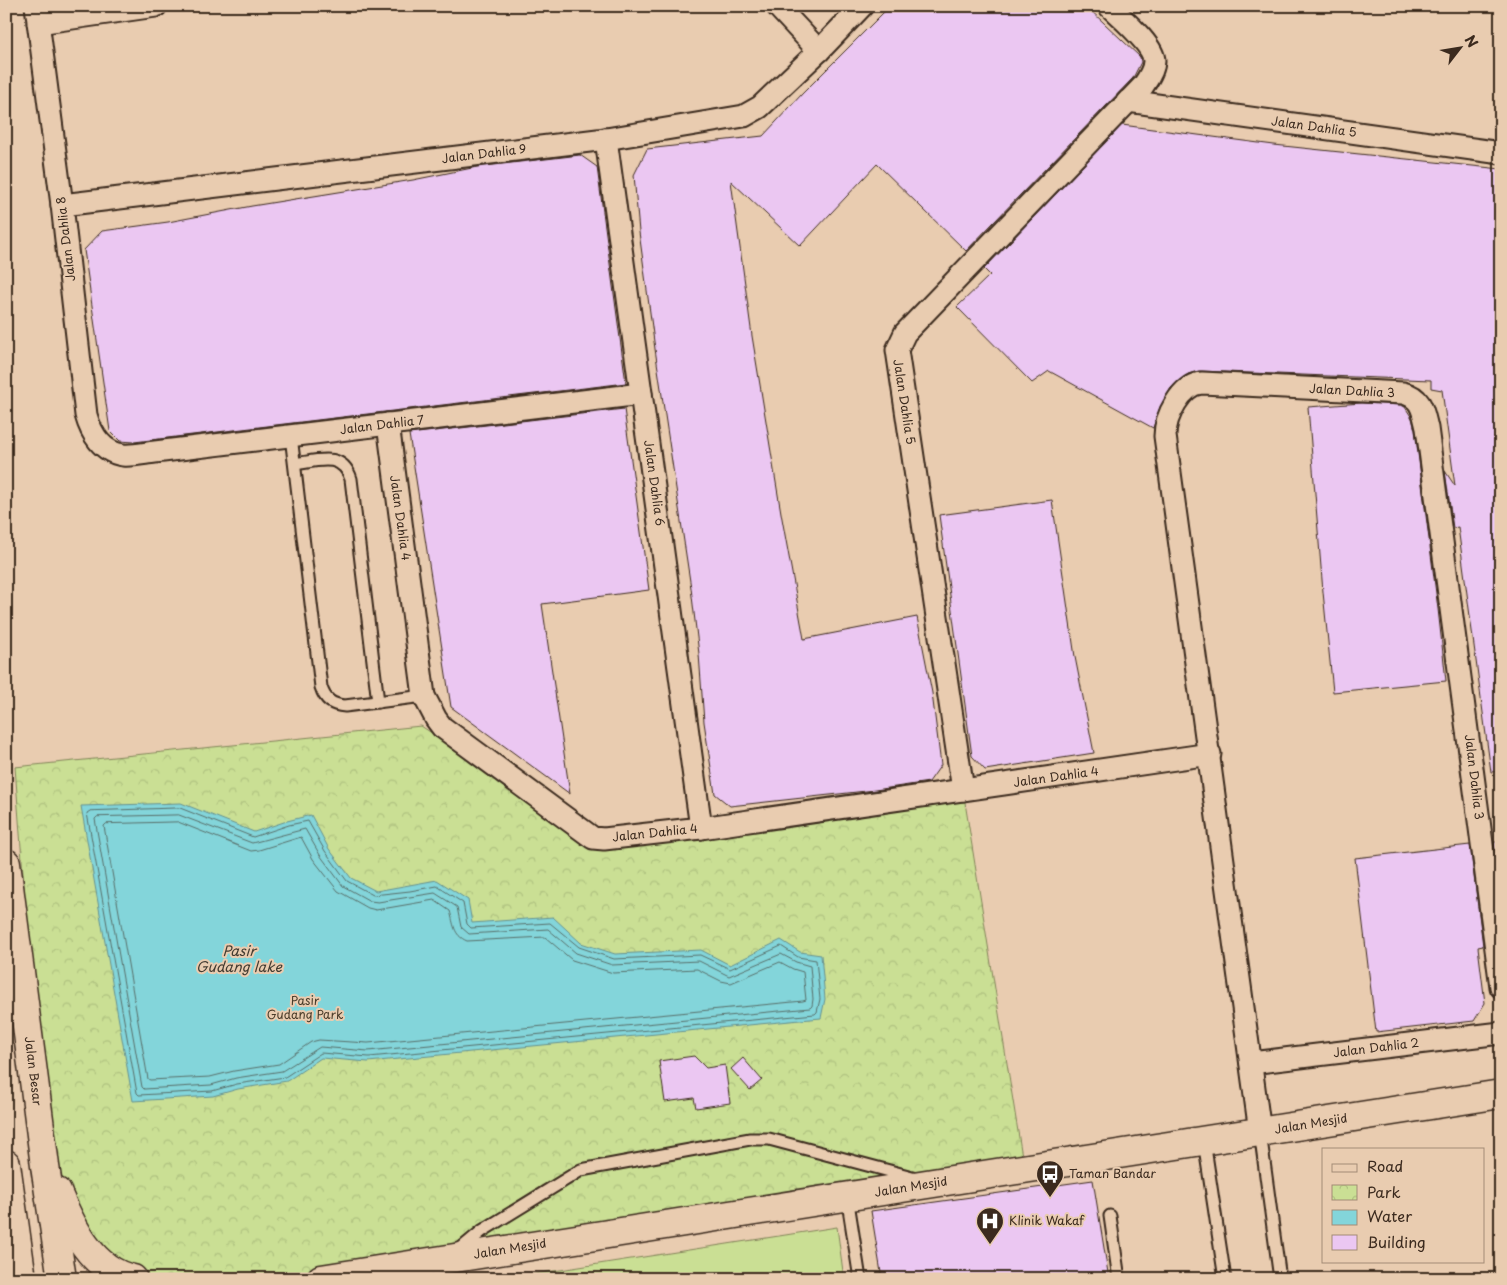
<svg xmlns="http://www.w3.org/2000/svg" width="1507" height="1285" viewBox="0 0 1507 1285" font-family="'Playpen Sans',sans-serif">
	<defs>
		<pattern id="park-crowns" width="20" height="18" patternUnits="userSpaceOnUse" patternTransform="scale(1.25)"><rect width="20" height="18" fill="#cadf94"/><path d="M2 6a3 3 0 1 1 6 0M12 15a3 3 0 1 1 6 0" fill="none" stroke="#aec07f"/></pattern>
	</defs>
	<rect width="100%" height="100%" fill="#e9ccb0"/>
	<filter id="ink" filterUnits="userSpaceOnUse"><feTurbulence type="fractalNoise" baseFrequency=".02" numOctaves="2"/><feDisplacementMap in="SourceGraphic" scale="10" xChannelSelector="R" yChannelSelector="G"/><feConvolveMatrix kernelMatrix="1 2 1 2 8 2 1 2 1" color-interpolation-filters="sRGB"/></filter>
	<g filter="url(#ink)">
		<!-- park -->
		<path fill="url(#park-crowns)" stroke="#828459" d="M421,726L588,835L963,790L1024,1169L319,1279H133L124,1277L45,1166L15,767Z"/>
		<!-- garden -->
		<path fill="#cadf94" stroke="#828459" d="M837,1227L844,1279H502Z"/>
		<!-- water -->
		<path fill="#83d5da" stroke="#66918f" d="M181,803L254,832L287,821L311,815L329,849L351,878L376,891L437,880L468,900L472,923L553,917L581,943L615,954L701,950L730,965L781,940L800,952L821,955L825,999L821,1018L368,1062L321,1058L287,1081L238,1089L213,1096L133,1101L81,806Z"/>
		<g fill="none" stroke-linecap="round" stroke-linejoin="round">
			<!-- shore -->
			<g stroke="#586e69" stroke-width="1">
				<path d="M180,808L253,837L289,825L308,821L325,851L347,881L373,895L410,891L437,886L463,903L467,924L471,928L550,923L579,947L614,959L700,955L730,969L781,946L798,957L816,960L820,999L817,1012L815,1014L369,1057L321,1053L285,1077L237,1084L212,1091L139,1095L137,1093L87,813L90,811Z"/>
				<path d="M179,815L252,843L305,829L320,855L343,886L370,901L378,902L435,893L457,907L461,927L469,934L548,929L576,953L612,965L699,961L729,976L781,954L796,962L810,966L813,999L812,1006L810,1008L368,1051L320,1047L282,1071L236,1078L211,1085L144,1089L142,1087L95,819L97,817Z"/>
				<path d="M178,822L251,851L259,850L301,837L313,859L338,891L368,908L376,910L434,900L450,911C454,924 453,935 467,941L545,937L572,960L613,973L697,969L721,981L731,983L780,962L793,969L803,972L806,1000L803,1001L368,1043L319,1040L311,1042L279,1064L234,1071L210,1077L150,1080L148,1079L104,826L106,824Z"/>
			</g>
		</g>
		<!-- building -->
		<g fill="#ebc7f2" stroke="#3b2a1e">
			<path d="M890,6H1086L1140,57L1141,62L1133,78L966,251L877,164L800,246L731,181L752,336L781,513L804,639L917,617L932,693L941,765L929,782L875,790L730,806L715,794L704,722L699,654L691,588L655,349L639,232L634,175L647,149L763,136L802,94Z"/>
			<path d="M1122,125L1274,145L1501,169V771L1491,772L1458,527L1453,528L1445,471L1455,486L1442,390L1431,388V380L1199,371L1188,374L1171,388L1160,407L1153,428L1049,371L1032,383L957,307L990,275L984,269Z"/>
			<path d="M580,155L597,167L626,383L134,442L120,441L110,431L84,250L102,231L168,222L252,206L413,180L477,167Z"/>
			<path d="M1362,403L1401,405L1405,407L1412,418L1415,430L1438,609L1446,681L1333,692L1323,592L1308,407Z"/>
			<path d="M624,409L649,590L542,604L570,794L451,707L409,434Z"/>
			<path d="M1052,500L1075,657L1094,753L985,770L972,756L939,515Z"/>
			<path d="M1494,842H1501V890Z"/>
			<path d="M1470,845L1483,946L1478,947L1485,1003L1474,1021L1376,1032L1355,858Z"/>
			<path d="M694,1056L706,1068L725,1065L730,1103L696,1108L694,1098L665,1102L659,1061Z"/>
			<path d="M743,1058L762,1080L750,1090L731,1069Z"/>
			<path d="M1093,1180L1109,1279H882L871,1211Z"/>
		</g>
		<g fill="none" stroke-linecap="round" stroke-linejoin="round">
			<!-- service casing -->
			<g stroke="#3b2a1e" stroke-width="15">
				<g id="service">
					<path d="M291,436L321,687C325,700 332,705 345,706L424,696"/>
					<path d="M295,464C317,461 342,451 351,479L378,702"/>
					<path d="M1260,1132L1280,1279"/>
					<path d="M1204,1141L1225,1279"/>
					<path d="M847,1196L860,1279"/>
					<path d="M1110,1216L1119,1279"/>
					<path d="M458,1251L482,1231L581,1170L750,1139H769L916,1178"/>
				</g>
			</g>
			<!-- minor casing -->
			<g stroke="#3b2a1e" stroke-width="25">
				<g id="minor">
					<path d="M36,6L62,205L86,415C91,433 102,452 123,455C133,456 145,453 155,452L641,394"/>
					<path d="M777,6L819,51"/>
					<path d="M38,23L156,6"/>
					<path d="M1128,101L1501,153"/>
					<path d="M606,139L701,828"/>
					<path d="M62,205L606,139L744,116L760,107L819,51L862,6"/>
					<path d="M388,424L424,696L436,719L442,727L593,838L604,839L701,828L1210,754"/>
					<path d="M963,790L897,350L905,333L1143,86C1148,79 1154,70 1154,61C1154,45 1121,18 1109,6"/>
					<path d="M1251,1063L1501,1033"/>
					<path d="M1260,1132L1165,436C1165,417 1181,384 1202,383L1403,393C1422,397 1423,412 1427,428L1501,987"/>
				</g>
			</g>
			<!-- secondary casing -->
			<g stroke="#3b2a1e" stroke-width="31">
				<path id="secondary" d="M321,1279L1501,1094"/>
			</g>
			<!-- primary casing -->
			<g stroke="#3b2a1e" stroke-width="31">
				<g id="primary">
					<path d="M6,863L45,1166L62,1279"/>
					<path d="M6,1164L22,1279"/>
					<path d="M57,1192C72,1227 92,1271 133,1279"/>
				</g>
			</g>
			<!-- service -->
			<use href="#service" stroke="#e9ccb0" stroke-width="11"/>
			<!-- minor -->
			<use href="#minor" stroke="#e9ccb0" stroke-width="21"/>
			<!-- secondary -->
			<use href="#secondary" stroke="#e9ccb0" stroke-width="28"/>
			<!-- primary -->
			<use href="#primary" stroke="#e9ccb0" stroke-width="28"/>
		</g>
	</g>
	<!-- icons -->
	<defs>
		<g id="bus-pin" transform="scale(1.4375)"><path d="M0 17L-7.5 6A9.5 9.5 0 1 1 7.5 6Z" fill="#3b2a1e" stroke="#e9ccb0"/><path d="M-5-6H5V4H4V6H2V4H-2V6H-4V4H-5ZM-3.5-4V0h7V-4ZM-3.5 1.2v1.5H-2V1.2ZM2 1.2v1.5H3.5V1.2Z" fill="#fff"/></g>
		<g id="hospital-pin" transform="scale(1.4375)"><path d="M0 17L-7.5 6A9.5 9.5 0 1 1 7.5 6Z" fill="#3b2a1e" stroke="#e9ccb0"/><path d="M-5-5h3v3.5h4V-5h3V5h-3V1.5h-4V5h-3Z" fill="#fff"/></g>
	</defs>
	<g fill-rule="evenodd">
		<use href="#bus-pin" x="1050" y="1174"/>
		<use href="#hospital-pin" x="990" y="1221"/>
	</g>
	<g text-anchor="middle" stroke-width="4" stroke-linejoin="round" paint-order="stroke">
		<!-- street labels -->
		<g font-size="12" fill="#3b2a1e" stroke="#e9ccb0">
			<text transform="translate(1314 127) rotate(8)" y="4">Jalan Dahlia 5</text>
			<text transform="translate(484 154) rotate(-7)" y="4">Jalan Dahlia 9</text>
			<text transform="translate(66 239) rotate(-97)" y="4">Jalan Dahlia 8</text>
			<text transform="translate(1352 391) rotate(3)" y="4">Jalan Dahlia 3</text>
			<text transform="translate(904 402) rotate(81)" y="4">Jalan Dahlia 5</text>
			<text transform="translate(382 425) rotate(-7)" y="4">Jalan Dahlia 7</text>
			<text transform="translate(654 483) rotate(82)" y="4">Jalan Dahlia 6</text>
			<text transform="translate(400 518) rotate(82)" y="4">Jalan Dahlia 4</text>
			<text transform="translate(1056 777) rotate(-8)" y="4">Jalan Dahlia 4</text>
			<text transform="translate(1474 777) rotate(83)" y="4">Jalan Dahlia 3</text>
			<text transform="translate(655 833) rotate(-6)" y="4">Jalan Dahlia 4</text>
			<text transform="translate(1376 1048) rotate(-7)" y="4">Jalan Dahlia 2</text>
			<text transform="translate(33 1071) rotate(83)" y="4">Jalan Besar</text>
			<text transform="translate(1311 1124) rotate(-9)" y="4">Jalan Mesjid</text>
			<text transform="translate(911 1187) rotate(-9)" y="4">Jalan Mesjid</text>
			<text transform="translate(510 1249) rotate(-9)" y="4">Jalan Mesjid</text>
		</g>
		<!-- park labels -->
		<g font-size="12" fill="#493c2a" stroke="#e9ccb0">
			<text x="305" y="1005">Pasir<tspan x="305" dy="14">Gudang Park</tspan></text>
		</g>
		<!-- poi labels -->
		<g font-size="12" fill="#3b2a1e" stroke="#e9ccb0" text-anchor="start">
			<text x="1069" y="1178">Taman Bandar</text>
			<text x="1009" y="1225">Klinik Wakaf</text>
		</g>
		<!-- water labels -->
		<g font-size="14" font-style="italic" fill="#423b31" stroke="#e9ccb0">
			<text x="239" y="956">Pasir<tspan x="239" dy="16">Gudang lake</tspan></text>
		</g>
	</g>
	<!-- margin -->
	<rect width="1507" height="1285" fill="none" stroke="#e9ccb0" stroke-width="25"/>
	<rect x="12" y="12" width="1482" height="1260" fill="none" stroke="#3b2a1e" stroke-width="2" filter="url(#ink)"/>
	<!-- legend -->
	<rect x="1322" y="1148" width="162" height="115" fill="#e9ccb0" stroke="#a38b76"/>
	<rect x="1332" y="1164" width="25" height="8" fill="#e9ccb0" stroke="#a38b76"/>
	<text x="1367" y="1172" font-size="15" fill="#3b2a1e">Road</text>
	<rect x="1332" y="1185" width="25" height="15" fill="url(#park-crowns)" stroke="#a38b76"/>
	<text x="1367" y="1198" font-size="15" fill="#3b2a1e">Park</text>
	<rect x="1332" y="1210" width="25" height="15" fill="#83d5da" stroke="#a38b76"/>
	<text x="1367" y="1222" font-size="15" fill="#3b2a1e">Water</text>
	<rect x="1332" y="1235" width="25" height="15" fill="#ebc7f2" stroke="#a38b76"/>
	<text x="1367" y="1248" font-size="15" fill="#3b2a1e">Building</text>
	<!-- north arrow -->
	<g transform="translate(1460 48) rotate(59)" stroke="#e9ccb0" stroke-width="4" paint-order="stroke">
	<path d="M0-4L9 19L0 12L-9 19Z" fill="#3b2a1e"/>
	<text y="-8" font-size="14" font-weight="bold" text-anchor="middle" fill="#3b2a1e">N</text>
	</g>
</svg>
